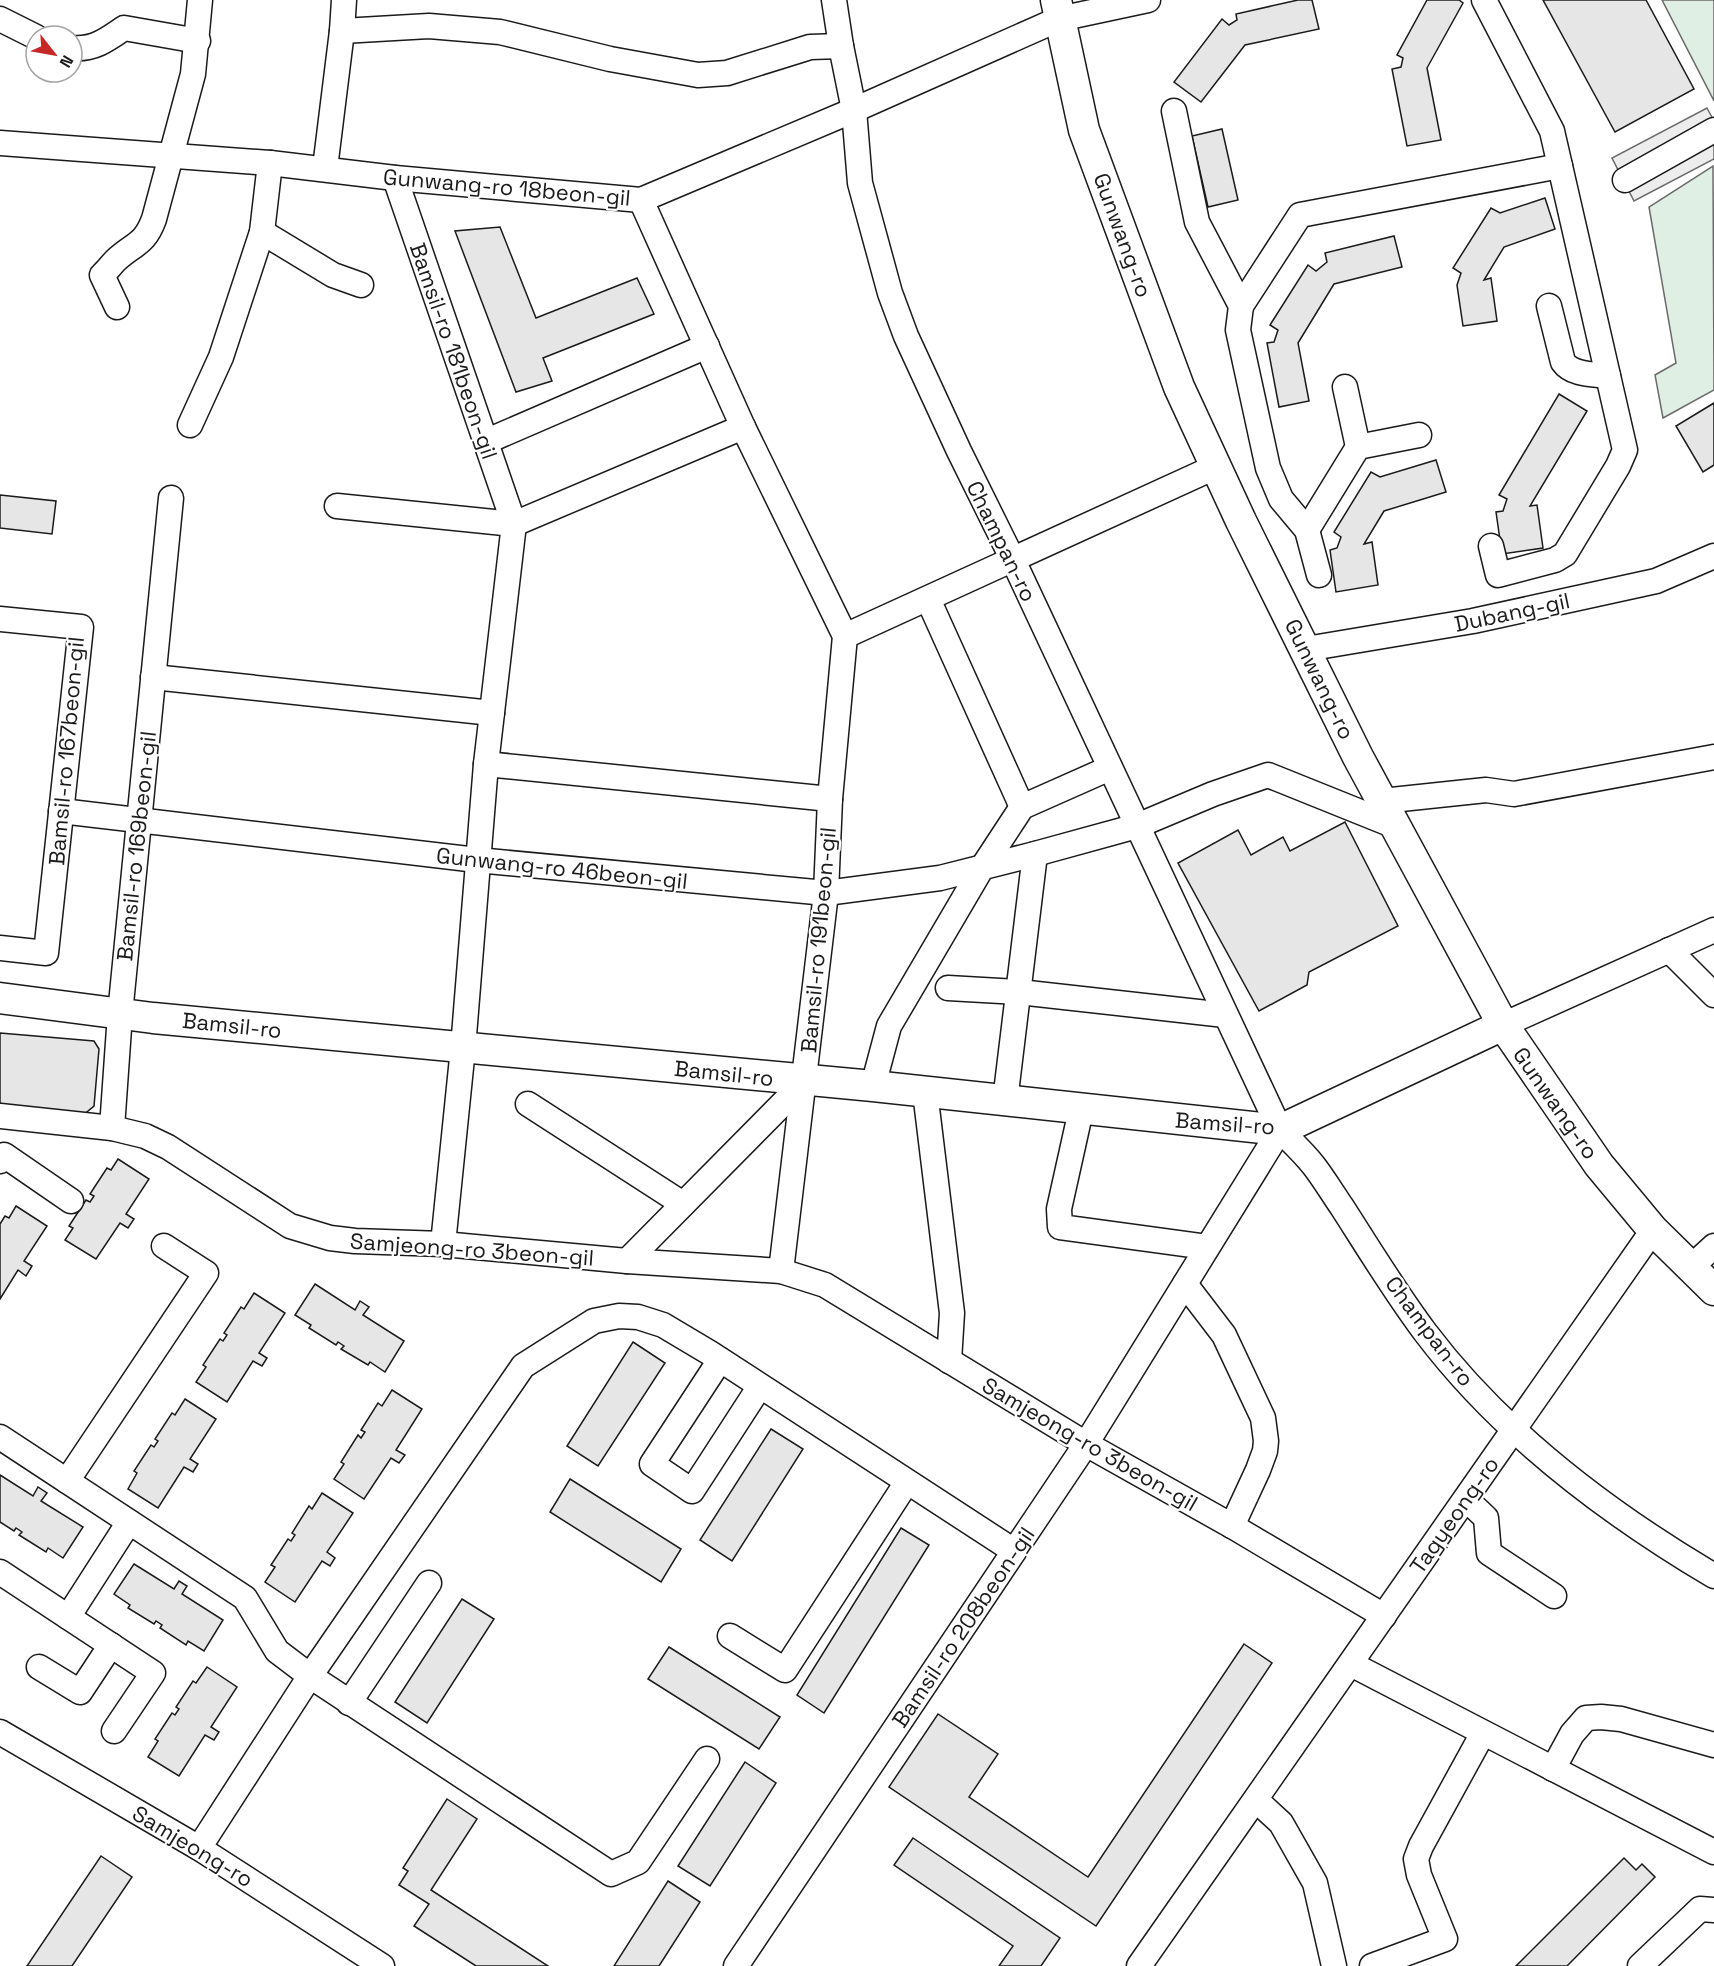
<svg xmlns="http://www.w3.org/2000/svg" width="1714" height="1966" viewBox="0 0 1714 1966" font-family="'Space Grotesk',sans-serif">
	<rect width="100%" height="100%" fill="#fff"/>
	<!-- green -->
	<g fill="#e0efe3" stroke="#6a6a6a" stroke-width="1.5">
		<path d="M1662,0H1714V101Z"/>
		<path d="M1713,166L1714,390L1663,418L1655,375L1676,363L1649,207Z"/>
	</g>
	<!-- parking -->
	<path fill="#ededed" stroke="#6a6a6a" stroke-width="1.5" d="M1707,108L1714,121V159L1634,201L1612,158Z"/>
	<!-- building -->
	<g fill="#e6e6e6" stroke="#1a1a1a" stroke-width="1.5">
		<path d="M1298,0H1312L1319,29L1245,45L1201,102L1174,82L1222,19L1229,25L1237,20L1236,14Z"/>
		<path d="M1427,0H1459L1463,3L1427,68L1441,140L1407,146L1392,69L1401,67L1403,58L1397,55Z"/>
		<path d="M1543,0H1646L1694,89L1615,132Z"/>
		<path d="M1222,129L1238,200L1208,207L1192,136Z"/>
		<path d="M1545,198L1555,229L1504,247L1484,280L1491,278L1497,321L1463,326L1457,285L1461,273L1453,268L1491,208L1500,213Z"/>
		<path d="M500,227L536,318L637,278L654,314L543,358L552,381L516,392L455,231Z"/>
		<path d="M1394,236L1402,267L1334,284L1298,343L1309,401L1279,407L1267,343L1274,342L1278,330L1270,325L1308,265L1316,271L1327,262L1325,253Z"/>
		<path d="M1559,394L1587,411L1530,506L1537,505L1543,548L1502,554L1496,512L1503,511L1507,499L1499,495Z"/>
		<path d="M1714,403V465L1703,472L1676,426Z"/>
		<path d="M1436,460L1446,492L1384,511L1364,544L1372,542L1378,585L1336,592L1330,550L1337,548L1341,537L1334,532L1371,472L1380,477Z"/>
		<path d="M0,495L56,501L52,534L0,528Z"/>
		<path d="M1345,822L1398,926L1309,972L1307,985L1259,1011L1178,863L1238,830L1251,855L1283,837L1290,851Z"/>
		<path d="M0,1033L94,1041L99,1049L94,1106L82,1116L0,1109Z"/>
		<path d="M118,1159L149,1179L126,1214L134,1219L128,1228L120,1223L96,1259L65,1240L73,1228L69,1226L86,1200L90,1202L94,1196L90,1194L107,1168L111,1170Z"/>
		<path d="M16,1206L47,1226L24,1261L32,1266L26,1276L18,1270L0,1299V1224L5,1216L9,1218Z"/>
		<path d="M315,1284L355,1310L360,1301L369,1307L363,1315L404,1341L385,1372L370,1362L368,1365L341,1349L344,1346L338,1342L336,1345L309,1328L311,1325L295,1315Z"/>
		<path d="M254,1293L285,1313L259,1353L267,1358L262,1366L253,1361L227,1402L196,1382L206,1367L203,1365L220,1339L223,1341L227,1335L224,1333L241,1307L244,1309Z"/>
		<path d="M633,1342L665,1363L598,1466L567,1446Z"/>
		<path d="M392,1390L422,1409L396,1450L405,1455L399,1463L391,1458L364,1499L334,1479L344,1464L341,1462L358,1435L361,1438L365,1432L361,1430L378,1403L382,1406Z"/>
		<path d="M185,1399L216,1419L190,1459L198,1464L193,1472L184,1467L158,1508L128,1489L137,1473L134,1471L151,1445L154,1447L158,1441L155,1439L172,1413L175,1415Z"/>
		<path d="M771,1429L803,1449L732,1561L700,1540Z"/>
		<path d="M0,1475L33,1496L38,1487L47,1493L41,1501L83,1527L63,1558L48,1548L46,1552L19,1535L22,1532L16,1528L14,1531L0,1522Z"/>
		<path d="M570,1479L681,1549L661,1582L550,1512Z"/>
		<path d="M322,1493L353,1513L327,1552L335,1558L330,1566L322,1561L295,1602L265,1582L275,1567L271,1565L288,1539L291,1541L295,1535L292,1533L309,1506L312,1509Z"/>
		<path d="M901,1528L929,1545L824,1713L797,1695Z"/>
		<path d="M134,1564L174,1589L179,1581L187,1586L182,1594L223,1620L204,1651L188,1641L186,1645L160,1628L162,1625L156,1621L154,1624L128,1608L130,1605L114,1594Z"/>
		<path d="M462,1599L494,1619L427,1723L395,1702Z"/>
		<path d="M1244,1644L1272,1663L1096,1926L889,1787L938,1714L998,1754L969,1797L1088,1877Z"/>
		<path d="M669,1647L780,1717L759,1749L648,1679Z"/>
		<path d="M207,1667L237,1687L211,1727L219,1732L214,1740L205,1735L179,1776L148,1757L158,1741L155,1739L172,1713L175,1715L179,1709L176,1707L193,1681L196,1683Z"/>
		<path d="M745,1762L776,1783L710,1886L678,1866Z"/>
		<path d="M447,1799L477,1819L431,1890L548,1966H476L414,1926L429,1904L399,1885L408,1871L403,1868Z"/>
		<path d="M913,1838L1060,1938L1041,1966H999L1013,1946L894,1865Z"/>
		<path d="M101,1856L132,1877L72,1966H27Z"/>
		<path d="M1624,1858L1636,1870L1642,1864L1655,1877L1567,1966H1516Z"/>
		<path d="M668,1881L700,1902L659,1966H614Z"/>
	</g>
	<g fill="none" stroke-linecap="round" stroke-linejoin="round">
		<!-- minor casing -->
		<g stroke="#1a1a1a" stroke-width="27">
			<g id="minor">
				<path d="M834,0L841,46L854,110L860,183L890,293L906,336L959,451L1013,560L1280,1130C1291,1141 1304,1153 1314,1166C1324,1179 1333,1194 1342,1207C1369,1249 1395,1292 1425,1332C1501,1433 1606,1512 1714,1576"/>
				<path d="M1484,0L1552,131L1625,450L1618,466L1565,554L1555,560L1498,575L1491,546"/>
				<path d="M0,19L36,37"/>
				<path d="M342,31L429,26L500,32L610,59L698,75L727,73L810,47L841,46"/>
				<path d="M72,48C93,50 107,40 124,28L198,41"/>
				<path d="M1174,111L1197,222L1241,306L1238,330L1268,468L1281,499L1307,530L1319,575"/>
				<path d="M0,143L270,163L395,178L641,200L854,110L1059,19L1148,0"/>
				<path d="M325,168L342,31L344,0"/>
				<path d="M395,178L514,524L486,764L463,1048L443,1244"/>
				<path d="M1625,180L1714,130"/>
				<path d="M641,200L743,427L845,636L830,799L826,893L781,1271"/>
				<path d="M262,232L333,275L361,285"/>
				<path d="M1241,306L1300,215L1560,166"/>
				<path d="M1549,306L1563,362C1572,375 1593,374 1608,376"/>
				<path d="M117,307L102,275C107,271 111,265 115,261C134,243 144,246 154,219L193,74L200,0"/>
				<path d="M1345,387L1358,447"/>
				<path d="M190,425L221,357L262,232L270,163"/>
				<path d="M485,442L707,346"/>
				<path d="M337,506L514,524L743,427"/>
				<path d="M1307,530L1358,447L1419,435"/>
				<path d="M928,599L1022,807"/>
				<path d="M0,619L81,627L46,953L0,948"/>
				<path d="M845,636L1215,467"/>
				<path d="M1306,649L1473,621L1656,581L1714,556"/>
				<path d="M153,677L492,713"/>
				<path d="M486,764L830,799"/>
				<path d="M1382,801L1486,790L1514,794L1714,757"/>
				<path d="M61,811L477,860L826,893L940,878L1035,854L1137,826L1213,794L1268,775L1395,826"/>
				<path d="M1669,950L1714,995"/>
				<path d="M948,988L1019,992L1225,1015"/>
				<path d="M1503,1025L1714,930"/>
				<path d="M873,1086L889,1026L980,871L1022,807L1110,768"/>
				<path d="M925,1092L952,1313L949,1361"/>
				<path d="M1005,1101L1035,854"/>
				<path d="M528,1104L683,1204"/>
				<path d="M1081,1110L1059,1209L1060,1227L1207,1247"/>
				<path d="M0,1116L112,1128L145,1136L168,1147L290,1226L330,1238L355,1241L443,1244L627,1261L781,1271L825,1285L1086,1444L1232,1526L1384,1616"/>
				<path d="M112,1128L120,1014L171,498"/>
				<path d="M0,1161L4,1155L71,1201"/>
				<path d="M627,1261L805,1081"/>
				<path d="M1690,1268L1714,1246"/>
				<path d="M1185,1284L1224,1335L1263,1418L1266,1441L1265,1451L1258,1470L1232,1526"/>
				<path d="M720,1360L652,1464L692,1491L760,1386"/>
				<path d="M0,1437L245,1598L277,1651L310,1676L611,1874L638,1862L707,1759"/>
				<path d="M67,1481L206,1273L164,1246"/>
				<path d="M1466,1499L1486,1518L1489,1553L1554,1596"/>
				<path d="M0,1572L153,1673L114,1731"/>
				<path d="M68,1617L129,1522"/>
				<path d="M730,1636L785,1670L907,1482"/>
				<path d="M1351,1664L1714,1852"/>
				<path d="M39,1667L80,1692L111,1645"/>
				<path d="M349,1703L429,1583"/>
				<path d="M0,1732L199,1848L382,1966"/>
				<path d="M1553,1769L1572,1734L1586,1718L1601,1717L1621,1719L1714,1745"/>
				<path d="M1256,1800L1281,1823L1315,1883L1334,1966"/>
				<path d="M199,1848L310,1676L523,1366L594,1321L619,1316L638,1317L663,1325L710,1353L1014,1551"/>
				<path d="M736,1966L1086,1444L1280,1130"/>
				<path d="M1139,1966L1653,1230"/>
				<path d="M1372,1966L1445,1939L1419,1875L1416,1859L1421,1846L1483,1733"/>
				<path d="M1640,1966L1700,1909L1714,1910"/>
			</g>
		</g>
		<!-- major casing -->
		<g stroke="#1a1a1a" stroke-width="33">
			<g id="major">
				<path d="M1056,0L1084,130L1179,387L1241,521L1358,757L1503,1025L1599,1165L1653,1230L1714,1290"/>
				<path d="M0,998L153,1018L873,1086L1280,1130L1503,1025"/>
			</g>
		</g>
		<!-- minor -->
		<use href="#minor" stroke="#fff" stroke-width="24"/>
		<!-- major -->
		<use href="#major" stroke="#fff" stroke-width="30"/>
	</g>
	<g text-anchor="middle" stroke-width="4.5" stroke-linejoin="round" paint-order="stroke">
		<!-- street labels -->
		<g font-size="22" fill="#1a1a1a" stroke="#fff">
			<text transform="translate(507 187) rotate(5)" y="8">Gunwang-ro 18beon-gil</text>
			<text transform="translate(1123 235) rotate(70)" y="8">Gunwang-ro</text>
			<text transform="translate(454 351) rotate(71)" y="8">Bamsil-ro 181beon-gil</text>
			<text transform="translate(1002 541) rotate(64)" y="8">Champan-ro</text>
			<text transform="translate(1512 612) rotate(-12)" y="8">Dubang-gil</text>
			<text transform="translate(1320 679) rotate(64)" y="8">Gunwang-ro</text>
			<text transform="translate(66 751) rotate(-85)" y="8">Bamsil-ro 167beon-gil</text>
			<text transform="translate(136 846) rotate(-84)" y="8">Bamsil-ro 169beon-gil</text>
			<text transform="translate(562 868) rotate(6)" y="8">Gunwang-ro 46beon-gil</text>
			<text transform="translate(818 940) rotate(-85)" y="8">Bamsil-ro 191beon-gil</text>
			<text transform="translate(232 1025) rotate(6)" y="8">Bamsil-ro</text>
			<text transform="translate(724 1073) rotate(6)" y="8">Bamsil-ro</text>
			<text transform="translate(1556 1103) rotate(55)" y="8">Gunwang-ro</text>
			<text transform="translate(1225 1123) rotate(4)" y="8">Bamsil-ro</text>
			<text transform="translate(472 1249) rotate(4)" y="8">Samjeong-ro 3beon-gil</text>
			<text transform="translate(1430 1331) rotate(53)" y="8">Champan-ro</text>
			<text transform="translate(1090 1444) rotate(30)" y="8">Samjeong-ro 3beon-gil</text>
			<text transform="translate(1454 1515) rotate(-55)" y="8">Tagyeong-ro</text>
			<text transform="translate(963 1627) rotate(-56)" y="8">Bamsil-ro 208beon-gil</text>
			<text transform="translate(193 1846) rotate(31)" y="8">Samjeong-ro</text>
		</g>
	</g>
	<!-- north arrow -->
	<g transform="translate(54 54) rotate(121)"><circle r="28" fill="#ffffff" stroke="#a3a3a3" stroke-width="1.5"/>
	<path d="M0-4.5L10 22L0 15L-10 22Z" fill="#c62828"/>
	<text y="-9" font-size="16" font-weight="bold" text-anchor="middle" fill="#1a1a1a">N</text>
	</g>
</svg>
